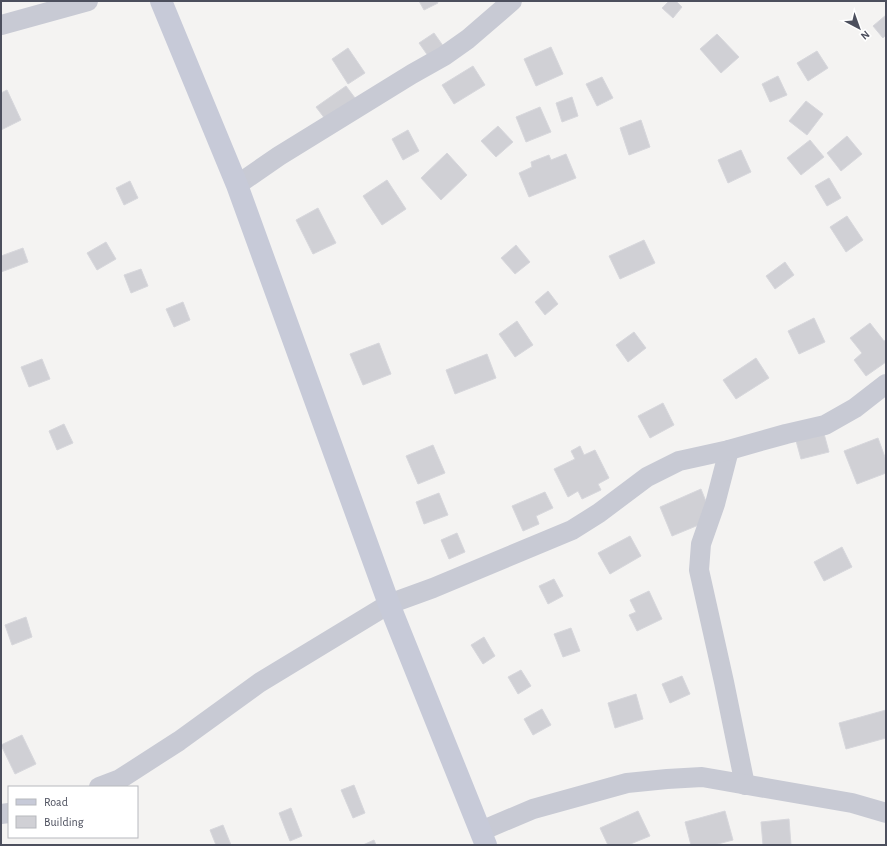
<svg xmlns="http://www.w3.org/2000/svg" width="887" height="846" viewBox="0 0 887 846" font-family="'Alegreya Sans',sans-serif">
	<rect width="100%" height="100%" fill="#f4f3f2"/>
	<!-- building -->
	<g fill="#d0d0d5" stroke="#d7d7dc">
		<path d="M419,1H437L438,3L424,10Z"/>
		<path d="M669,1H676L682,7L673,18L662,8Z"/>
		<path d="M886,15V35L883,38L873,26Z"/>
		<path d="M434,33L446,50L431,60L419,43Z"/>
		<path d="M717,34L739,57L721,73L700,49Z"/>
		<path d="M551,47L563,74L536,86L524,59Z"/>
		<path d="M348,48L365,73L348,84L332,59Z"/>
		<path d="M817,51L828,68L808,81L797,63Z"/>
		<path d="M473,66L485,85L454,104L442,85Z"/>
		<path d="M778,76L787,95L770,102L762,84Z"/>
		<path d="M602,77L613,98L597,106L586,84Z"/>
		<path d="M346,86L358,102L329,124L316,107Z"/>
		<path d="M7,90L21,120L1,130V93Z"/>
		<path d="M572,97L578,116L562,122L556,103Z"/>
		<path d="M806,101L823,114L807,135L789,121Z"/>
		<path d="M540,107L551,132L526,142L516,117Z"/>
		<path d="M641,120L650,147L629,155L620,128Z"/>
		<path d="M498,126L513,142L496,157L481,141Z"/>
		<path d="M408,130L419,151L403,160L392,139Z"/>
		<path d="M847,136L862,154L841,171L827,153Z"/>
		<path d="M810,140L824,157L801,175L787,158Z"/>
		<path d="M741,150L751,172L728,183L718,160Z"/>
		<path d="M447,153L467,175L441,200L421,178Z"/>
		<path d="M566,154L576,178L529,197L519,173L532,167L531,162L549,155L551,160Z"/>
		<path d="M829,178L841,198L827,206L815,186Z"/>
		<path d="M387,180L406,209L382,225L363,196Z"/>
		<path d="M130,181L138,198L124,205L116,188Z"/>
		<path d="M318,208L336,243L313,254L296,220Z"/>
		<path d="M847,216L863,240L846,252L830,227Z"/>
		<path d="M644,240L655,263L620,279L609,256Z"/>
		<path d="M106,242L116,259L97,270L87,253Z"/>
		<path d="M516,245L530,262L515,274L501,258Z"/>
		<path d="M23,248L28,262L1,272V256Z"/>
		<path d="M785,262L794,275L775,289L766,276Z"/>
		<path d="M141,269L148,286L131,293L124,275Z"/>
		<path d="M548,291L558,304L545,315L535,302Z"/>
		<path d="M183,302L190,320L174,327L166,309Z"/>
		<path d="M814,318L825,342L799,354L788,331Z"/>
		<path d="M517,321L533,345L515,357L499,334Z"/>
		<path d="M870,323L884,341L886,340V362L866,376L854,360L862,353L850,338Z"/>
		<path d="M634,332L646,348L628,362L616,345Z"/>
		<path d="M379,343L391,374L363,385L350,354Z"/>
		<path d="M487,354L496,378L455,394L446,370Z"/>
		<path d="M756,358L769,378L736,399L723,380Z"/>
		<path d="M42,359L50,379L29,387L21,367Z"/>
		<path d="M663,403L674,425L650,438L638,416Z"/>
		<path d="M64,424L73,443L57,450L49,431Z"/>
		<path d="M823,430L829,452L801,459L795,437Z"/>
		<path d="M878,438L886,460V473L857,484L844,451Z"/>
		<path d="M433,445L445,473L418,484L406,456Z"/>
		<path d="M580,446L584,455L595,450L609,478L598,484L601,490L582,499L578,491L568,497L554,469L575,459L571,451Z"/>
		<path d="M701,489L713,519L672,536L660,507Z"/>
		<path d="M545,492L553,508L536,516L539,524L523,531L512,506Z"/>
		<path d="M439,493L448,515L424,524L416,502Z"/>
		<path d="M457,533L465,552L449,559L441,540Z"/>
		<path d="M630,536L641,556L610,574L598,553Z"/>
		<path d="M842,547L852,567L824,581L814,562Z"/>
		<path d="M554,579L563,596L548,604L539,586Z"/>
		<path d="M649,591L662,619L637,631L629,615L636,612L630,600Z"/>
		<path d="M26,617L32,637L12,645L5,625Z"/>
		<path d="M571,628L580,651L563,657L554,634Z"/>
		<path d="M484,637L495,656L483,664L471,645Z"/>
		<path d="M521,670L531,686L518,694L508,677Z"/>
		<path d="M682,676L690,694L670,703L662,684Z"/>
		<path d="M636,694L643,719L615,728L608,703Z"/>
		<path d="M542,709L551,725L533,735L524,719Z"/>
		<path d="M886,710V738L846,749L839,723Z"/>
		<path d="M22,735L36,764L15,774L1,745Z"/>
		<path d="M354,785L365,813L353,818L341,790Z"/>
		<path d="M291,808L302,836L290,841L279,813Z"/>
		<path d="M638,811L650,836L628,845H608L600,828Z"/>
		<path d="M725,811L733,840L714,845H691L685,822Z"/>
		<path d="M789,819L791,845H763L761,822Z"/>
		<path d="M223,825L231,845H216L210,830Z"/>
		<path d="M374,840L376,845H363Z"/>
	</g>
	<g fill="none" stroke-linecap="round" stroke-linejoin="round">
		<!-- street -->
		<g stroke="#c8cad4" stroke-width="20">
			<path d="M1,25L88,1"/>
			<path d="M237,185L279,156L412,74L444,56L468,39L512,1"/>
			<path d="M729,450L715,504L701,544L699,570L724,682L745,785"/>
			<path d="M99,787L120,779L179,741L259,683L389,604L433,588L572,530L599,513L647,477L679,461L729,450L786,434L825,425L855,408L886,384"/>
			<path d="M1,814L9,813"/>
			<path d="M481,831L533,809L627,783L667,779L702,777L852,803L886,813"/>
		</g>
		<!-- secondary -->
		<path stroke="#c7cad8" stroke-width="22" d="M161,1L237,185L389,604L486,845"/>
	</g>
	<!-- border -->
	<rect width="887" height="846" fill="none" stroke="#4c4f5d" stroke-width="4"/>
	<!-- legend -->
	<rect x="8" y="786" width="130" height="52" fill="#ffffff" stroke="#b7b9be"/>
	<rect x="16" y="799" width="20" height="6" fill="#c7cad8" stroke="#b7b9be"/>
	<text x="44" y="806" font-size="12" fill="#4c4f5d">Road</text>
	<rect x="16" y="816" width="20" height="12" fill="#d0d0d5" stroke="#b7b9be"/>
	<text x="44" y="826" font-size="12" fill="#4c4f5d">Building</text>
	<!-- north arrow -->
	<g transform="translate(859 28) rotate(139)" stroke="#ffffff" stroke-width="3" paint-order="stroke">
	<path d="M0-3L7 15L0 10L-7 15Z" fill="#4c4f5d"/>
	<text y="-6" font-size="11" font-weight="bold" text-anchor="middle" fill="#4c4f5d">N</text>
	</g>
</svg>
